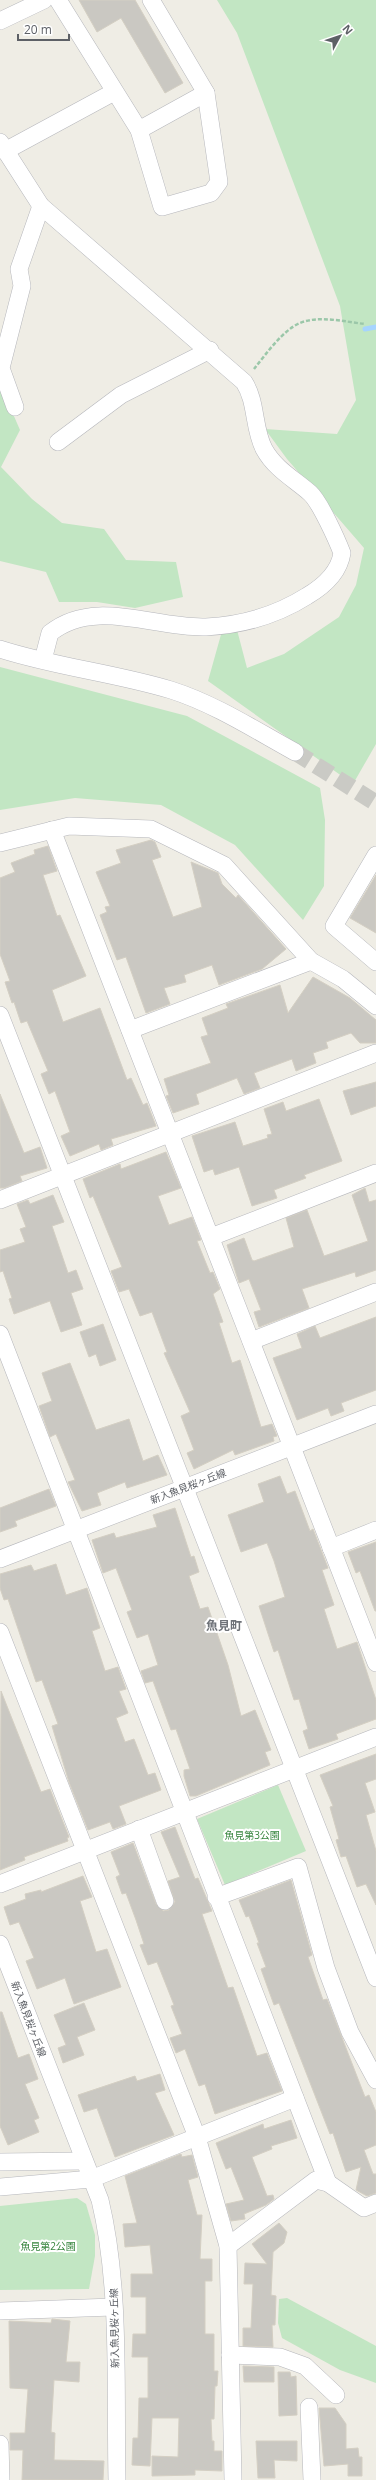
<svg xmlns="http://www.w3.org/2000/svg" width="376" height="2480" viewBox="0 0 376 2480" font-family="'Open Sans','Noto Sans JP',sans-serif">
	<rect width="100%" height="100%" fill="#efede5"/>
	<!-- green -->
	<g fill="#c2e6c3">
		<path d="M217,0H376V744L353,784L208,681L222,631L236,626L247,668L284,654L339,617L356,585L364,548L287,459L265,429L337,434L356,400L340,306L237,33Z"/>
		<path d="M0,384L20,430L1,467L32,499L62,523L104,529L126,560L176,562L183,597L135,608L97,602H59L46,572L0,561Z"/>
		<path d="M0,667L187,716L320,788L325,820L324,886L303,920L235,845L161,805L75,798L0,810Z"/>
		<path d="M278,1785L306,1851L225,1885L197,1819Z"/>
		<path d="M77,2198L86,2204L95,2235V2256L89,2289L0,2290V2206Z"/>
		<path d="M287,2298L376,2346V2383L340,2370L282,2338L278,2323L279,2299Z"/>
	</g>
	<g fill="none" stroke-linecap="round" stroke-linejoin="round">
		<!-- stream -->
		<path stroke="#a6d4fe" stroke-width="5" d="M365,329L376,327"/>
	</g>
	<!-- building -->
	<g fill="#cac8c2" stroke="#d4cfc3">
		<path d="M79,0H135L183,83L165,93L121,18L97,32Z"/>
		<path d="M151,840L155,842L161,857L152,860L173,917L202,907L191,862L218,873L222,884L236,898L238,895L286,949L262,969L219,985L212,965L184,975L186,982L164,988L170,1004L146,1013L126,957L117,960L100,915L107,912L105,907L110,906L96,872L121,863L116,850Z"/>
		<path d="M48,846L57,871L43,875L57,916L60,915L86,976L52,990L63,1022L100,1008L127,1080L131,1078L143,1105L147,1103L156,1126L111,1139L113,1145L101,1150L99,1144L70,1156L61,1136L70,1132L55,1091L49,1094L41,1074L48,1071L27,1021L21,1023L14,1002L12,1003L5,982L10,981L0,954V878L15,872L11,863L35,854L34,850Z"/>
		<path d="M376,875V933L350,918Z"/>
		<path d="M313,977L350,998L376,1020V1043H360L351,1033L326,1042L328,1048L313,1053L316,1063L296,1071L292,1059L254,1073L260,1088L244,1094L237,1078L196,1094L199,1104L173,1113L166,1096L169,1095L164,1079L211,1063L201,1037L208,1035L202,1018L228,1008L226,1004L280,985L288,1013Z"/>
		<path d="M376,1082V1106L351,1115L343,1091Z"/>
		<path d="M0,1094L24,1153L40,1147L47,1168L20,1176L22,1181L4,1188H0Z"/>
		<path d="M319,1099L342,1161L304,1175L306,1178L274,1190L277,1198L252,1206L239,1167L215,1175L213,1169L204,1172L192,1136L235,1122L243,1146L268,1138L267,1135L272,1134L264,1109L283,1102L286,1111Z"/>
		<path d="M166,1152L181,1188L158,1196L169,1225L192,1217L201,1240L197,1241L210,1273L213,1272L220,1289L213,1294L223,1322L219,1323L232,1363L240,1360L261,1427L272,1424L277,1436L273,1437L274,1441L235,1455L233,1450L194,1469L187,1453L194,1450L181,1416L190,1412L164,1353L167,1352L152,1312L140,1316L129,1289L119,1292L111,1271L122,1267L93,1196L90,1198L83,1179L120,1164L121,1169Z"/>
		<path d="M365,1188L369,1202L376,1200V1270L356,1277L355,1272L302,1289L309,1308L259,1327L254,1312L261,1310L249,1279L239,1283L227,1245L244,1238L252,1260L254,1261L294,1247L286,1218L307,1210L324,1256L368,1241L352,1195Z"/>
		<path d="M53,1195L64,1222L52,1226L68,1273L76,1270L83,1289L71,1293L82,1325L61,1332L50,1301L14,1314L9,1299L12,1298L3,1271L0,1272V1250L25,1242L20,1229L26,1227L17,1204L28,1200L30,1204Z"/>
		<path d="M376,1317V1390L341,1403L344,1411L331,1416L328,1408L297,1420L273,1358L302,1348L297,1334L315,1326L320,1338Z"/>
		<path d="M103,1324L116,1360L100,1366L96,1354L89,1357L80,1332Z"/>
		<path d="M70,1363L96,1430L129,1419L143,1461L158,1455L167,1475L127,1488L125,1482L97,1493L101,1505L82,1511L68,1482L75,1480L56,1434L50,1437L39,1406L52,1401L42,1373Z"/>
		<path d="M280,1476L287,1494L295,1491L310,1531L313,1529L328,1568L322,1570L334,1605L324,1609L337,1649L357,1642L376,1700V1719L336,1734L338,1739L309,1749L303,1731L308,1729L299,1699L294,1700L278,1650L274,1652L259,1606L285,1597L274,1561L267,1543L241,1552L228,1515L264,1502L258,1484Z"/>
		<path d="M49,1489L56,1506L15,1521L17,1526L0,1532V1508Z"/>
		<path d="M175,1508L191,1557L194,1556L199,1572L189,1576L200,1609L208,1607L228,1665L241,1716L255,1710L271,1750L265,1752L270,1765L196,1796H190L184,1776V1770L190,1769L176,1729L171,1730L153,1681L145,1683L141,1671L158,1665L148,1634L137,1638L127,1612L132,1610L116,1568L103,1573L92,1540L114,1533L116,1538L157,1527L153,1515Z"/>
		<path d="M376,1542V1611H375L360,1571L356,1573L348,1552Z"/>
		<path d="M56,1564L66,1595L87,1588L100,1628L92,1631L105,1671L118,1667L126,1689L119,1691L128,1713L116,1718L125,1742L134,1739L148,1775L155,1773L161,1790L119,1806L126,1824L113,1829L110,1822L88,1830L69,1782L52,1726L58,1724L42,1680L36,1682L8,1599L4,1600L0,1588V1574L31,1565L34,1571Z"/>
		<path d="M1,1691L41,1792L50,1789L69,1837L67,1838L68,1841L24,1857L25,1860L0,1870Z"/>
		<path d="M376,1754V1779L365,1783L375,1812L366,1815L376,1851V1905L366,1884L357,1887L346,1856L341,1857L336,1840L339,1839L330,1807L333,1806L320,1775Z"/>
		<path d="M175,1827L195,1879L198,1878L212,1911L202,1914L228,1988L233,1987L257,2056L267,2053L282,2091L215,2114L205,2084L199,2086L185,2049L176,2053L170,2038L182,2034L171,2006L174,2005L157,1962L148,1965L140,1945L144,1944L136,1920L126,1893L122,1894L116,1877L120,1875L111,1852L133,1843L156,1904L163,1911L169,1910L175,1902L168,1881L180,1877L161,1832Z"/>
		<path d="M83,1876L92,1897L80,1901L96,1952L107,1949L121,1987L74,2004L65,1978L37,1989L26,1961L34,1958L19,1922L10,1925L4,1907L26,1899L25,1894L41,1890V1892Z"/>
		<path d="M291,1880L312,1955L308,1957L323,2000L327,1999L365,2097L369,2095L376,2112V2145L364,2150L373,2174H376V2193L367,2196L356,2190L361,2167L346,2172L333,2133L330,2134L279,2003L274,2005L261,1969L266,1967L257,1943H259L249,1916L246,1917L239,1900Z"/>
		<path d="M84,2003L95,2030L77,2037L84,2055L63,2063L58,2048L66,2045L54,2015Z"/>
		<path d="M0,2012H2L18,2058L29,2054L38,2079L25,2084L39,2118L34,2120L39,2132L8,2145L0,2126Z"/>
		<path d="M160,2074L165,2090L155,2093L174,2135L115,2157L97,2108L84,2112L78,2095L135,2076L137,2081Z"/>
		<path d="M291,2120L297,2138L271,2146L272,2149L252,2157L267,2196L273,2195L274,2199L266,2205L244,2214L245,2219L231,2221L226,2204L244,2200L231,2167L226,2169L216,2143L263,2124L264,2129Z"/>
		<path d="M181,2154L182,2157L192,2155L198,2177L188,2180L197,2215H202L200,2259H212V2281H205V2334H214V2371H218L217,2386H215L214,2419H211L212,2441H214V2451H222V2471L195,2470V2475L152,2476V2456L178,2457L179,2418H152L150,2466L132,2465L133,2438H138L139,2398H148V2357H132L133,2334H146V2297H131V2274H153L150,2245L125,2247L123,2224L137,2223L125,2176Z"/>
		<path d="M279,2223L287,2232L284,2243L273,2252L271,2295L276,2296L275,2325H272L273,2347L243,2346V2328H251L253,2284H244L245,2263L267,2264L252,2244Z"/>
		<path d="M52,2319L70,2321L66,2362H80L79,2382L54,2380L51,2432L55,2433L54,2460L104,2461L103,2480H22L23,2450H10V2433H25L28,2389L10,2388L9,2321L51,2323Z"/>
		<path d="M243,2366L274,2367V2382H244Z"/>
		<path d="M278,2372H290L291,2377L296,2376L297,2415L279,2416Z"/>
		<path d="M319,2408H335L346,2424V2449L358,2448L359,2457H362V2476H348V2464L324,2466Z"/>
		<path d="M256,2441H297V2461L274,2460L275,2478H258Z"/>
	</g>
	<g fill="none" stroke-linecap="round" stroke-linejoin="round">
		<!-- minor-tunnel -->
		<path stroke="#cacac5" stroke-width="17" stroke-dasharray="17 8" stroke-linecap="butt" d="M295,752L376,803"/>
		<!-- minor casing -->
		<g stroke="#b6b7bc" stroke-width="18">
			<g id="minor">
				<path d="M58,0L139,130L162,207L211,193L219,182L206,93L151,0"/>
				<path d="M0,21L44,0"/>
				<path d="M139,130L206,93"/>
				<path d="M0,142L41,206L244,382C257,402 253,428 264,449C275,469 294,479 310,493C320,502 337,540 342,553C339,573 324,586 307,596C277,615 242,625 206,627C155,629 95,597 50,633L43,660"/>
				<path d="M5,151L114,92"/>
				<path d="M15,407L1,368L22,286L19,269L41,206"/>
				<path d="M58,442L121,395L210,350"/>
				<path d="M0,649C56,667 115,673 171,690C215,704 255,730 295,752"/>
				<path d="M52,830L376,1663"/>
				<path d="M0,843L69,826L151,829L224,865L311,961L343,979L376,1006"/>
				<path d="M376,855L334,926L376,962"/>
				<path d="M0,1015L376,1978"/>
				<path d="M130,1030L311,961"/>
				<path d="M0,1200L376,1053"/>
				<path d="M211,1237L376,1173"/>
				<path d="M0,1334L328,2183"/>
				<path d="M251,1341L376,1292"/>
				<path d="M331,1548L376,1530"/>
				<path d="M0,1559L376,1414"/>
				<path d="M0,1632L197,2137L228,2246L233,2480"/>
				<path d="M139,1829L165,1901"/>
				<path d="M0,1884L376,1737"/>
				<path d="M216,1897L298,1867L326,1968L350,2032L376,2080"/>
				<path d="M0,1944L100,2200C121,2287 115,2390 117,2480"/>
				<path d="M0,2162L84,2161"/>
				<path d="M0,2187L91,2179L295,2098"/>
				<path d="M228,2246L316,2180L328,2183L364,2208L376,2203"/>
				<path d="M0,2311L113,2307"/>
				<path d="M230,2355L280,2357L305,2366L336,2395"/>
				<path d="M309,2407L312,2480"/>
				<path d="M0,2444L1,2480"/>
			</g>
		</g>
		<!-- path -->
		<path stroke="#9bc7a9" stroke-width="2.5" stroke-dasharray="4 2" stroke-linecap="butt" d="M254,369C266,354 283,330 300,323C319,315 346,322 365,324"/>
		<!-- minor -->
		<use href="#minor" stroke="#fff" stroke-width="17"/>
	</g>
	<g text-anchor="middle" stroke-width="4" stroke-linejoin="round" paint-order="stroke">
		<!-- street labels -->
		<g font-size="10" fill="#5d6066" stroke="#fff">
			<text transform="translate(188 1486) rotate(-21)" y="4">新入魚見桜ヶ丘線</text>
			<text transform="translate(29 2019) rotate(69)" y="4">新入魚見桜ヶ丘線</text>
			<text transform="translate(114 2328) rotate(-91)" y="4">新入魚見桜ヶ丘線</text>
		</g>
		<!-- park labels -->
		<g font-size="10" fill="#35843c" stroke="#fff">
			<text x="252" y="1839">魚見第3公園</text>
			<text x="48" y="2250">魚見第2公園</text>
		</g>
		<!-- quarter labels -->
		<g font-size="12" font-weight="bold" fill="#6e7278" stroke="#fff">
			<text x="224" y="1630">魚見町</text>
		</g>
	</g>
	<!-- north arrow -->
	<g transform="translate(340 36) rotate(50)" stroke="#ffffff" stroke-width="3" paint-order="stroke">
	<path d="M0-3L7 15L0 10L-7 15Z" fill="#5d6066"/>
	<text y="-6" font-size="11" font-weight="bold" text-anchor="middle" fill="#5d6066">N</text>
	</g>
	<!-- scale -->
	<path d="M18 34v6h51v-6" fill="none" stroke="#5d6066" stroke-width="2"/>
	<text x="24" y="34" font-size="12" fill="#5d6066" stroke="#ffffff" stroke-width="3" paint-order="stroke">20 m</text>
</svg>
